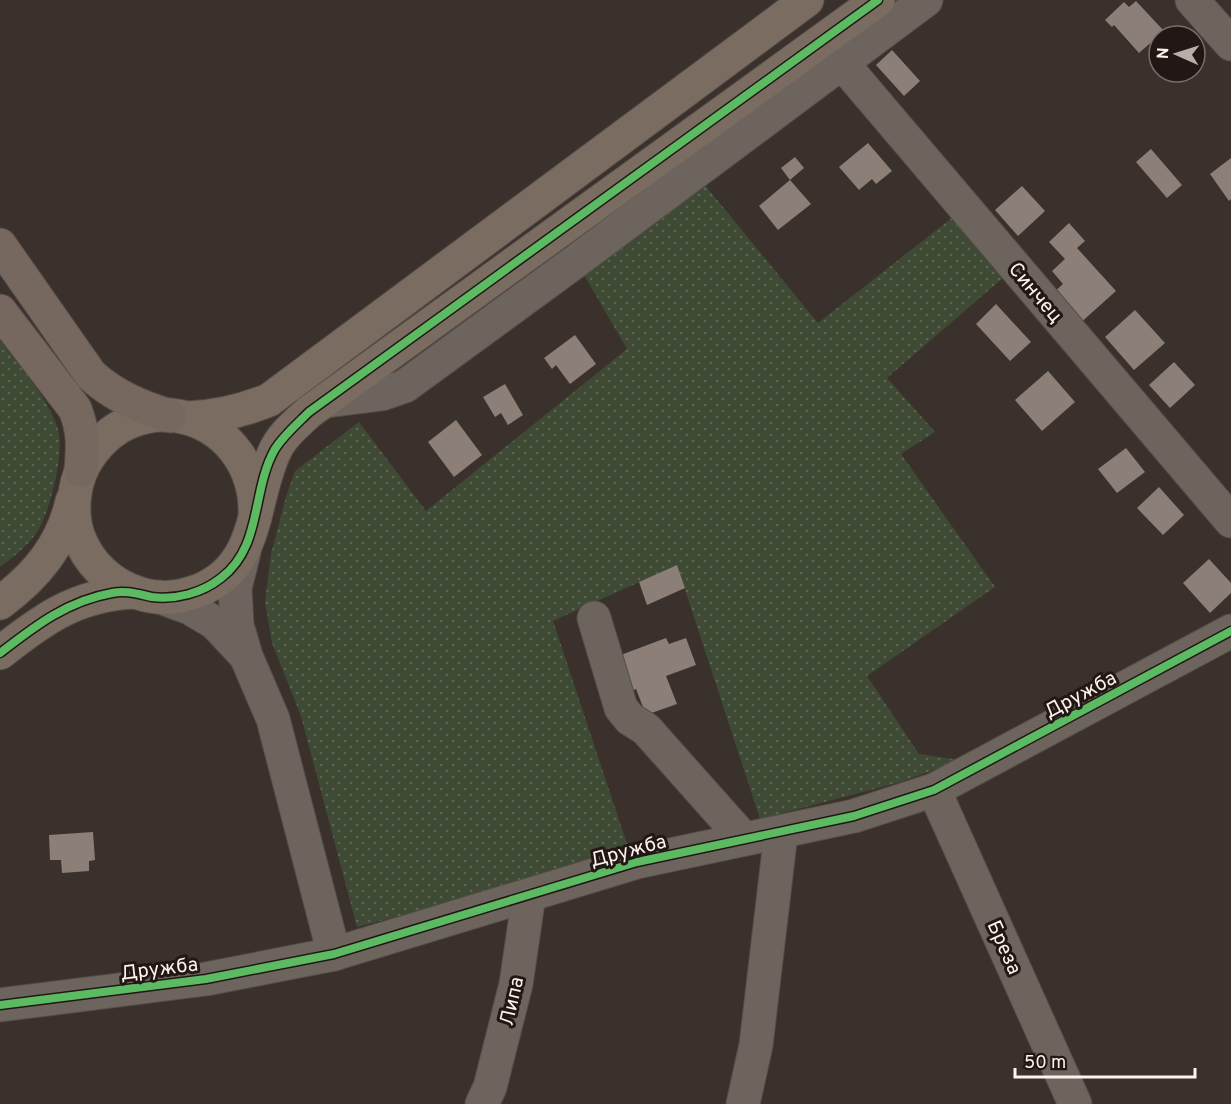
<svg xmlns="http://www.w3.org/2000/svg" width="1231" height="1104" viewBox="0 0 1231 1104" font-family="Overpass,sans-serif">
	<defs>
		<pattern id="grass-dots" width="8" height="8" patternUnits="userSpaceOnUse" patternTransform="scale(1.5)"><rect width="8" height="8" fill="#3e4a33"/><path d="M2 2h.1M6 6h.1" fill="none" stroke="#5b6551" stroke-width="1.8" stroke-linecap="round"/></pattern>
	</defs>
	<rect width="100%" height="100%" fill="#3b312c"/>
	<!-- grass -->
	<g fill="url(#grass-dots)">
		<path d="M695,173L818,323L958,213L1012,270L887,378L935,432L901,454L995,587L867,676L919,754L960,760L901,782L760,819L677,565L553,621L631,856L357,927L301,716L272,643L265,602L271,554L286,497L295,471L359,422L426,511L627,349L576,261Z"/>
		<path d="M0,340C20,367 47,396 58,429C65,452 50,512 37,532C28,546 13,557 0,567Z"/>
	</g>
	<!-- building -->
	<g fill="#8b7f78">
		<path d="M1136,1L1164,31L1139,53L1114,25L1112,27L1105,20L1124,2L1129,7Z"/>
		<path d="M892,50L920,81L904,96L876,65Z"/>
		<path d="M868,143L892,171L876,184L872,179L859,190L839,167Z"/>
		<path d="M1151,149L1182,185L1167,198L1136,162Z"/>
		<path d="M795,157L804,168L790,180L781,168Z"/>
		<path d="M1231,158V199L1229,201L1210,174Z"/>
		<path d="M790,180L811,204L778,230L759,206Z"/>
		<path d="M1022,186L1045,211L1018,236L995,210Z"/>
		<path d="M1069,223L1085,241L1077,248L1116,291L1078,325L1051,295L1063,284L1052,271L1065,259L1049,242Z"/>
		<path d="M996,304L1031,342L1010,361L976,324Z"/>
		<path d="M1135,310L1165,343L1134,370L1105,337Z"/>
		<path d="M575,335L596,364L570,384L556,365L552,369L544,358Z"/>
		<path d="M1174,362L1195,385L1170,408L1149,385Z"/>
		<path d="M1048,371L1075,402L1042,431L1015,400Z"/>
		<path d="M505,384L523,415L508,425L501,413L495,417L483,397Z"/>
		<path d="M456,420L482,455L454,477L428,442Z"/>
		<path d="M1126,448L1145,472L1117,493L1098,469Z"/>
		<path d="M1159,487L1184,515L1163,535L1137,508Z"/>
		<path d="M1209,559L1231,583V593L1210,613L1183,583Z"/>
		<path d="M677,565L685,588L647,605L639,582Z"/>
		<path d="M666,638L669,644L686,638L696,665L666,676L677,704L646,715L636,689L631,691L618,656Z"/>
		<path d="M93,832L95,860L89,861V871L62,873L61,860H50L49,835Z"/>
	</g>
	<g fill="none" stroke-linecap="round" stroke-linejoin="round">
		<!-- minor casing -->
		<g stroke="#554d49" stroke-width="35">
			<g id="minor">
				<path d="M1192,0L1231,44"/>
				<path d="M842,63L1231,521"/>
				<path d="M326,401L382,394L405,386L576,261L926,0"/>
				<path d="M244,552L235,588L237,625L246,656L273,719L334,954"/>
				<path d="M160,597L190,608L215,623L244,654"/>
				<path d="M594,618L621,708L630,719L646,729L743,838"/>
				<path d="M934,790L1075,1104"/>
				<path d="M0,1005L206,979L334,954L637,862L854,816L934,790L1231,631"/>
				<path d="M482,1104L490,1087L516,984L529,895"/>
				<path d="M743,1104L756,1045L781,833"/>
			</g>
		</g>
		<!-- major casing -->
		<g stroke="#554d49" stroke-width="35">
			<g id="major">
				<path d="M188,418C217,417 242,411 269,400L807,0"/>
				<path d="M255,518C260,415 134,375 84,465C73,486 71,513 78,535C88,563 110,584 138,593C158,600 180,598 200,590C260,565 251,504 274,453C281,436 296,424 309,412L878,0"/>
				<path d="M0,603C36,576 62,546 72,501"/>
				<path d="M0,653C43,619 76,595 133,592"/>
			</g>
		</g>
		<!-- highway casing -->
		<g stroke="#554d49" stroke-width="35">
			<g id="highway">
				<path d="M0,245L91,375C114,396 141,407 170,416"/>
				<path d="M0,311L75,409C84,432 83,446 81,470"/>
			</g>
		</g>
		<!-- minor -->
		<use href="#minor" stroke="#6e645e" stroke-width="33"/>
		<!-- major -->
		<use href="#major" stroke="#7b6c62" stroke-width="33"/>
		<!-- highway -->
		<use href="#highway" stroke="#77685f" stroke-width="33"/>
		<!-- cycleway casing -->
		<g stroke="#211815" stroke-width="11">
			<g id="cycleway">
				<path d="M0,653C35,626 67,601 112,593C126,590 138,594 152,597C176,600 202,593 221,578C263,546 251,491 275,449C284,435 297,424 309,412L878,0"/>
				<path d="M0,1005L206,979L334,954L637,862L854,816L934,790L1231,631"/>
			</g>
		</g>
		<!-- cycleway -->
		<use href="#cycleway" stroke="#5cba63" stroke-width="8"/>
	</g>
	<g text-anchor="middle" stroke-width="6" stroke-linejoin="round" paint-order="stroke">
		<!-- street labels -->
		<g font-size="20" fill="#fff2ed" stroke="#211815">
			<text transform="translate(1036 292) rotate(50)" y="7">Синчец</text>
			<text transform="translate(1080 694) rotate(-28)" y="7">Дружба</text>
			<text transform="translate(628 850) rotate(-15)" y="7">Дружба</text>
			<text transform="translate(1005 947) rotate(66)" y="7">Бреза</text>
			<text transform="translate(159 968) rotate(-7)" y="7">Дружба</text>
			<text transform="translate(511 1001) rotate(-77)" y="7">Липа</text>
		</g>
	</g>
	<!-- north arrow -->
	<g transform="translate(1177 54) rotate(273)"><circle r="28" fill="#211815" stroke="#7a6f6b" stroke-width="1.5"/>
	<path d="M0-4.5L10 22L0 15L-10 22Z" fill="#baaea9"/>
	<text y="-9" font-size="16" font-weight="bold" text-anchor="middle" fill="#fff2ed">N</text>
	</g>
	<!-- scale -->
	<path d="M1015 1068v9h180v-9" fill="none" stroke="#fff2ed" stroke-width="3"/>
	<text x="1024" y="1068" font-size="18" fill="#fff2ed" stroke="#211815" stroke-width="4.5" paint-order="stroke">50 m</text>
</svg>
